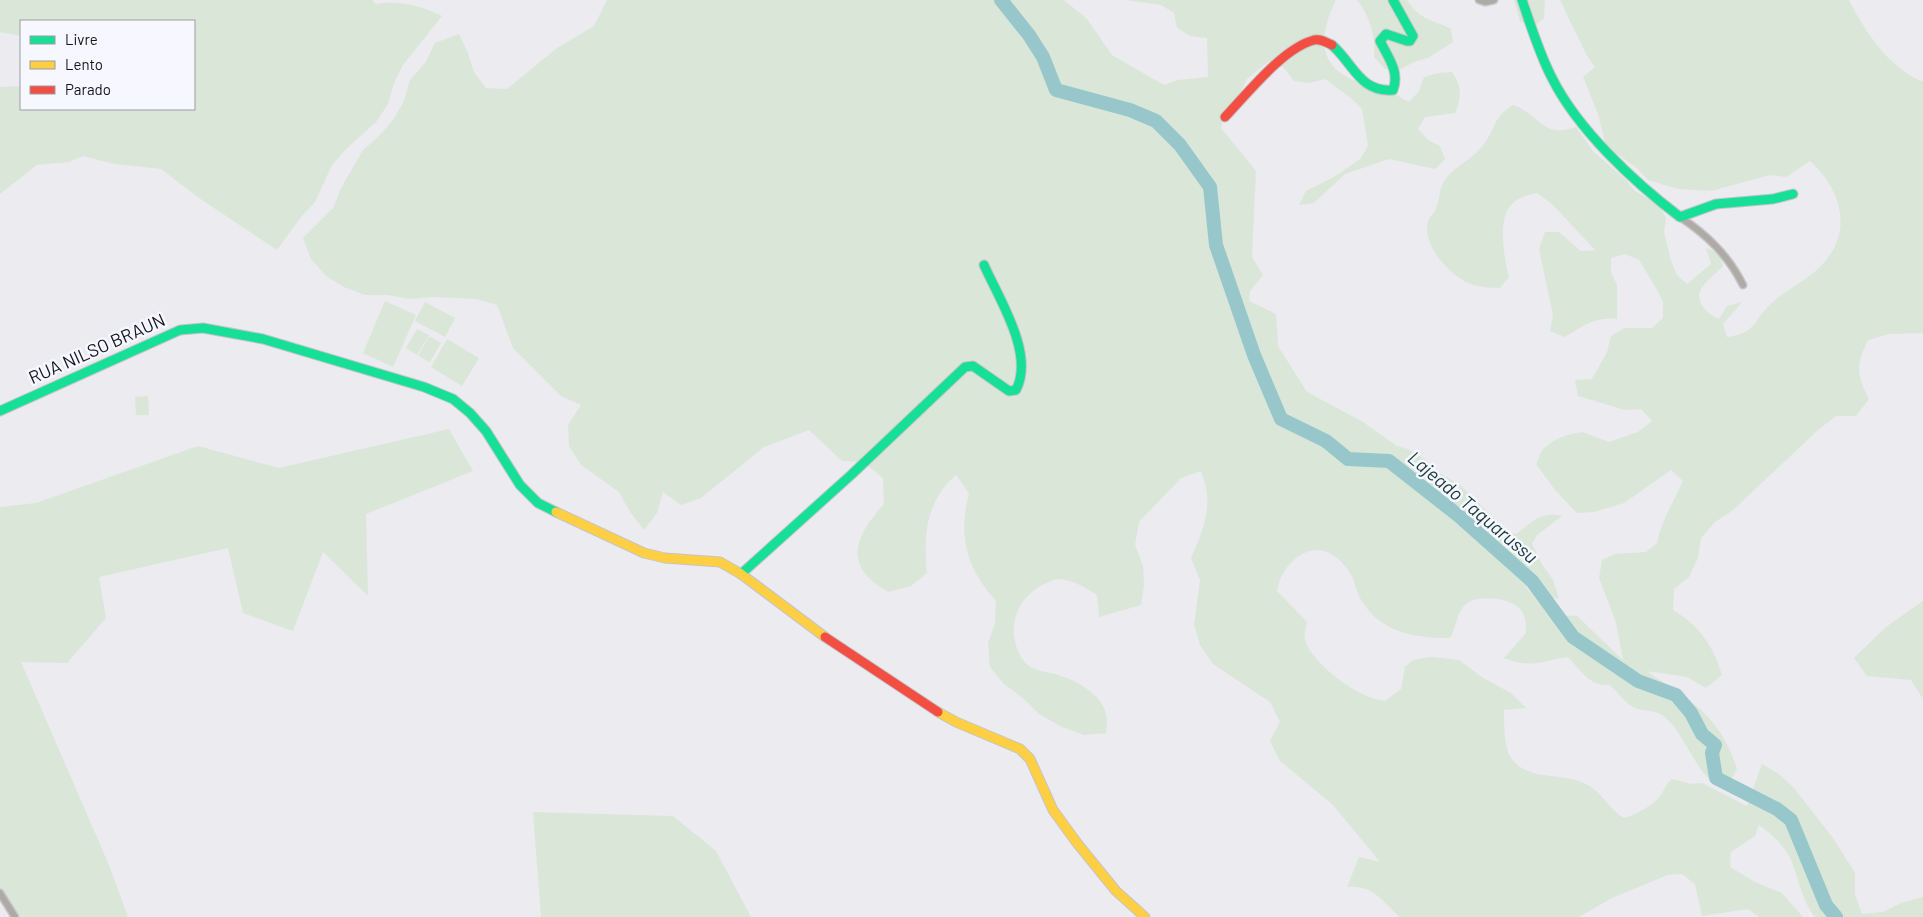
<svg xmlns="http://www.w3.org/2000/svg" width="1923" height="917" viewBox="0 0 1923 917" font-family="Barlow,sans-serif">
	<rect width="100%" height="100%" fill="#ebebf0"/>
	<!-- green -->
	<g fill="#dae7d8">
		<path d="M0,0H373L375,4C399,0 420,5 442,16L403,65L394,83L388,104L376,122L346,149L332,165L315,202L301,217L277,250L199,198L161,169L114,164L83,156L69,162L37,165L0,194V87L21,86V109H194V21H21V36L0,32Z"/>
		<path d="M607,0H1064L1087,19L1112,55L1164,85L1178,80L1208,77L1207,38L1190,36L1177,28L1174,13L1161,5L1126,0H1336C1321,31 1315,62 1351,79C1361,83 1372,83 1382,87C1391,90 1399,98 1409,102L1419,91L1424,77L1438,73L1452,72C1462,87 1462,96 1455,113L1425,117L1418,129L1428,140L1440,146L1445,159L1435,169L1389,159L1345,174L1314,203L1299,205L1306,191L1334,177L1360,159L1368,146L1362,109L1351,98L1325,79L1310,83L1294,81L1284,68L1269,61L1247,79L1234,105L1224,114L1221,128L1256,171L1252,257L1263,275L1250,291L1249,301L1276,314L1278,346L1307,392L1363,422L1397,446L1408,449L1426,460L1441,474L1459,484L1507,531L1516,534C1533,522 1540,511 1562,516L1537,535L1532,544L1542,564L1553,580L1559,599C1546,596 1540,591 1532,581L1526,587C1545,610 1547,615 1577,616L1623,660L1616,623L1599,578L1602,560L1615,554L1646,552L1657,543C1661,521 1674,501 1683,481L1671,470L1624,503L1594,512L1577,513L1555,490L1536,464L1542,450L1553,441L1567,435L1582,432L1609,442L1638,432L1652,421L1641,409L1625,410L1578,396L1575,380L1592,379L1607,352L1611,336L1624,328H1652L1663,318V302L1656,288L1639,260L1625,254L1611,258V272L1617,285V319C1591,317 1585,326 1564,337L1550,331L1553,315L1539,249L1545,232H1559L1581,251L1595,250L1552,204L1537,193C1528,195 1519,197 1512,204C1497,217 1504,259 1509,277L1500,288C1489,288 1480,287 1470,284C1450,276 1421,244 1428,221C1429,217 1435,213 1436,208C1440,200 1439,191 1443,183C1453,166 1473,160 1484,144C1497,126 1492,119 1513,105C1540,114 1542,139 1576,127L1593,151L1626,180L1635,191L1659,205L1666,218L1664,232L1671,261L1677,275L1687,284L1711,264L1706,248L1720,253L1723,266C1717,273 1708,279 1703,286C1692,300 1707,314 1719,319L1727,306L1742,302L1723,324L1727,337C1758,333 1753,319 1773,302C1787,289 1805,281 1819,268C1854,234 1843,191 1810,161L1786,177L1770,175L1711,191L1678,189L1648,180L1637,168L1606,146L1598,114L1583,77L1595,67L1586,54L1560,0H1849C1865,32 1889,68 1923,82V333L1889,334L1868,340C1856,365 1856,374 1869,399L1856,416H1836L1818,430L1732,511L1715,522L1701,538L1698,558L1689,577L1674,589L1673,610C1699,625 1714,647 1722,675L1706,688L1687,677L1646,671C1690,700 1720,715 1737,769L1732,778L1711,781C1692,763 1685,736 1666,718C1656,708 1643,713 1633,707C1624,702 1618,692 1610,685C1589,687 1581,670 1568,657C1540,661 1533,669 1504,658L1526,633C1526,625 1526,617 1521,610C1512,598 1478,594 1466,604C1456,612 1457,627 1450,638C1428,638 1402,636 1383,623C1374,618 1365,607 1360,598C1356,591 1355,583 1352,576C1340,556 1321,541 1299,556C1287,564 1279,577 1277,591L1307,622C1305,629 1303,638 1307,645C1318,668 1360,699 1385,701L1401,689L1405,667L1413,660L1423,658L1433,657L1459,660L1483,678L1511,693L1526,708L1504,710C1504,749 1505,772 1551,776C1562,777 1577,779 1588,785C1602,793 1610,810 1624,818C1634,816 1655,804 1661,795C1665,788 1666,784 1672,779L1692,784L1702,783L1747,806L1762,764L1779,774L1794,788L1833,838L1855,873V895L1862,914L1883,912L1901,903L1923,897V917H1815C1800,898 1799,876 1789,856C1782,843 1771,834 1759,825L1755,836L1731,852L1730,867L1755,882L1782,893L1803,917H1759L1748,909L1702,916L1695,884L1682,874L1668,875L1612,898L1579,917H1400C1381,901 1375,885 1347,887L1359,857L1380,862L1333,805L1280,761L1270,741L1280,722L1270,702L1213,664L1200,645L1194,624L1200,580L1191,558C1200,539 1209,516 1207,494C1207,487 1203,478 1201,471L1181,478L1139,522L1135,545L1143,566L1144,585L1141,605L1099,617L1097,595C1084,587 1074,580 1058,579C1054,579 1049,582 1044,584C1018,597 1007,624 1018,651C1028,674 1042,669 1061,676C1078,681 1103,696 1106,714C1108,720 1106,728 1106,733L1084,735L1062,727L1039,714L1023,698L1004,684L990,667L988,643L995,623L996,601C966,567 958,537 969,493L956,475C926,501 923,536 927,573L911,586L889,592C842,567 854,537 884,504L883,478L863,462L842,461L809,430L764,447L701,498L681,505L663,492L657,513L644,530L630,512L619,492L581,465L569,446L568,425L581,405L561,396L513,348L497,305L476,299L432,297L410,299L387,295H365L344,287L326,276L311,259L303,238L333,208L341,188L363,150L378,137L393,120L404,101L410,80L425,63L435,43L459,34L468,53L474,72L486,88L507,89L557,48L594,26Z"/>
		<path d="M1357,0H1407C1421,21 1430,18 1451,29L1453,42L1428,58L1414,62L1401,69H1385L1374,57C1376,37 1370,16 1357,0Z"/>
		<path d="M1514,0H1545L1544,18L1533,28L1520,21Z"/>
		<path d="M385,301L416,315L393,367L363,353Z"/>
		<path d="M425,302L455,318L445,337L415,321Z"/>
		<path d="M417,329L429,335L417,355L406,348Z"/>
		<path d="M429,336L441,343L430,362L418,356Z"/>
		<path d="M447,339L479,358L462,386L431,367Z"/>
		<path d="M148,396L149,415H136L135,397Z"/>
		<path d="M449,429L473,471L366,514L368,596L323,552L293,631L243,613L228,548L99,577L106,618L67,663L21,662L109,865L128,917H21L0,893V507L36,503L198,446L279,468Z"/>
		<path d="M1923,601V699L1911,680L1867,676L1854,658L1886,627Z"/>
		<path d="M533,812L673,816L716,851L751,917H541Z"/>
	</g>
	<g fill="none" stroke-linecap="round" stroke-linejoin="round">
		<!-- river -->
		<path stroke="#98c7cb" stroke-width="14" d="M1001,0L1029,35L1043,57L1056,90L1130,110L1156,121L1180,145L1210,187L1216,245L1254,355L1281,419L1326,441L1348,459L1389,461L1459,516L1532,581L1573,637L1638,681L1676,695L1691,713L1702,734L1715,745L1712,753L1716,778L1777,809L1791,820L1826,905L1836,917"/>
		<!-- street casing -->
		<g stroke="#c5c5c8" stroke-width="9">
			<g id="street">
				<path d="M1479,0L1485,2L1494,0"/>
				<path d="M1680,217C1707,235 1728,255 1743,285"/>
				<path d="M0,893L15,917"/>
			</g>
		</g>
		<!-- fast casing -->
		<g stroke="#c5c5c8" stroke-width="11">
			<g id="fast">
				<path d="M1522,0C1531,26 1539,53 1552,78C1578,130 1634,182 1680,217L1716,204L1773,199L1793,194"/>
				<path d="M1332,45C1353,63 1360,93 1393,90C1400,72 1388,57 1380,41L1386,34L1407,41H1410L1413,36L1393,0"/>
				<path d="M0,411L180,330L203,328L263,339L424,387L453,399L470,413L486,431L520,485L538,503L556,512"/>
				<path d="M741,574L851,475L965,367L973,366L1009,391L1016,390C1035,354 999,299 984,265"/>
			</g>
		</g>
		<!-- slow casing -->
		<g stroke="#c5c5c8" stroke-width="11">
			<g id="slow">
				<path d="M556,512L644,553L665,558L720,562L741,574L825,637"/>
				<path d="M938,712L956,722L1020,749L1030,759L1053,810L1077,843L1116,891L1145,917"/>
			</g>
		</g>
		<!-- jam casing -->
		<g stroke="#c5c5c8" stroke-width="11">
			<g id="jam">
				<path d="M1225,117C1247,94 1283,48 1314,40C1321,39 1326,42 1332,45"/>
				<path d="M825,637L938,712"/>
			</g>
		</g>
		<!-- street -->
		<use href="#street" stroke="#aeaaa5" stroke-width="6"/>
		<!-- fast -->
		<use href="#fast" stroke="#16e098" stroke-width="9"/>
		<!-- slow -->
		<use href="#slow" stroke="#ffcf43" stroke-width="9"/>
		<!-- jam -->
		<use href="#jam" stroke="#f24e42" stroke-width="9"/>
	</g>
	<g text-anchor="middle" stroke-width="5" stroke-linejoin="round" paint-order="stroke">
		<!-- street labels -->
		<g font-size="18" fill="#161619" stroke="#f6f7ff">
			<text transform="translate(97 349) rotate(-24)" y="6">RUA NILSO BRAUN</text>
		</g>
		<!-- water labels -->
		<g font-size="19" font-style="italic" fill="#18393b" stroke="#f6f7ff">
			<text transform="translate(1473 507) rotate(40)" y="7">Lajeado Taquarussu</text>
		</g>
	</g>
	<!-- legend -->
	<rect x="20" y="20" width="175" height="90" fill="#f6f7ff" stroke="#9c9da3"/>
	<rect x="30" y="36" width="25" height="8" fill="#16e098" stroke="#9c9da3"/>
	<text x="65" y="45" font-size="15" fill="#161619">Livre</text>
	<rect x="30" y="61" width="25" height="8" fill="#ffcf43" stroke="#9c9da3"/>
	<text x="65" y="70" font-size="15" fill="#161619">Lento</text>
	<rect x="30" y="86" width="25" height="8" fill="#f24e42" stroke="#9c9da3"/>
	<text x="65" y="95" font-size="15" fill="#161619">Parado</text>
</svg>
